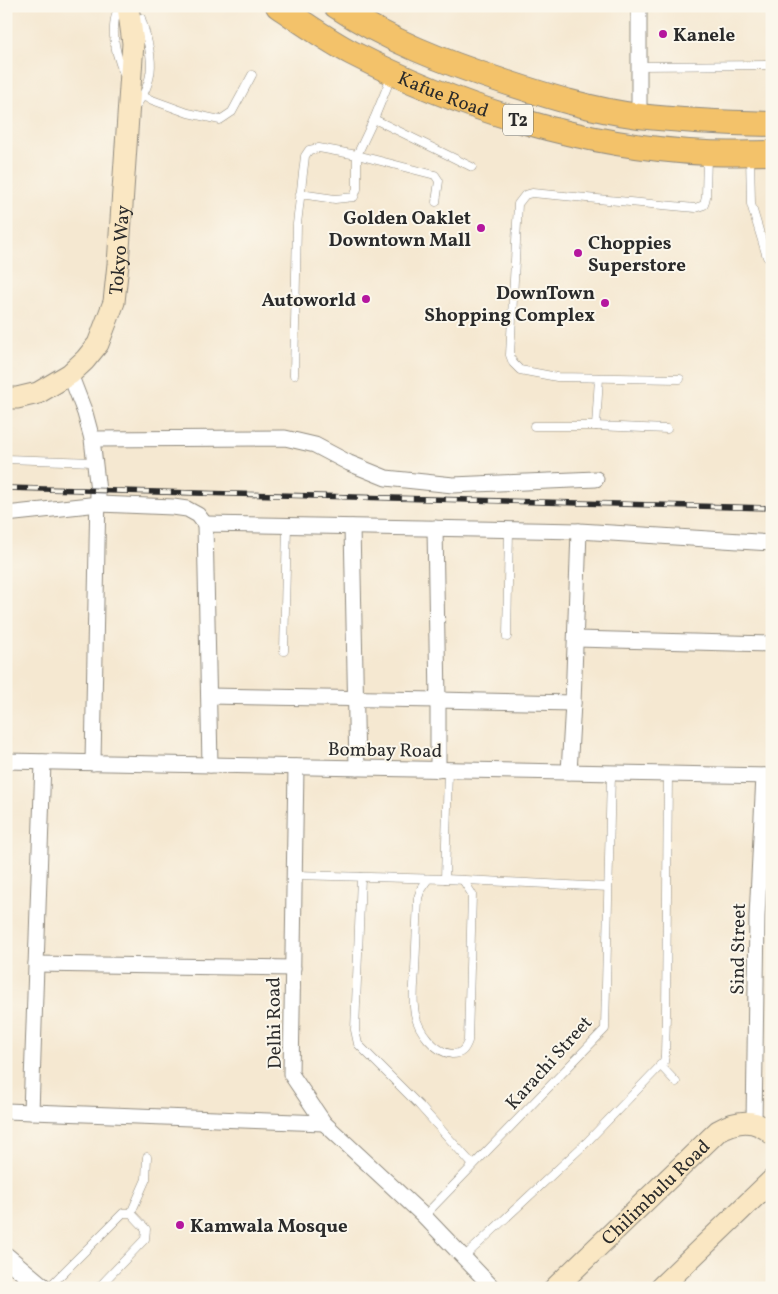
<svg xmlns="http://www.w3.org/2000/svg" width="778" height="1294" viewBox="0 0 778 1294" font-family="Vollkorn,serif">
	<rect width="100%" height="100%" fill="#fbf7ec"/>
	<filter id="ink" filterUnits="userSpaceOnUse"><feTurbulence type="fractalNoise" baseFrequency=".02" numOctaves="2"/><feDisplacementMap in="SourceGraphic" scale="10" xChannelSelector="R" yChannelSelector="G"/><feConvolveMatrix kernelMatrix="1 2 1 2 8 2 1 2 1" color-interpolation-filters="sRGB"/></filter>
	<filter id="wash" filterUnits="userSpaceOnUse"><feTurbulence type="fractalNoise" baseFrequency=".0096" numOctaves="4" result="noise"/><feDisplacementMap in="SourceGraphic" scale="20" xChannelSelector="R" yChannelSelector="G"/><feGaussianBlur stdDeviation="1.12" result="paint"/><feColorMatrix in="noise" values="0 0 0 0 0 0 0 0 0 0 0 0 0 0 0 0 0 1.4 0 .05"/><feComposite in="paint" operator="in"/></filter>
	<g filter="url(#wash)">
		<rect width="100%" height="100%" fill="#f5e8d1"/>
	</g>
	<g filter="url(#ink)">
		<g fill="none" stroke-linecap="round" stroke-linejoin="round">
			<!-- service casing -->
			<g stroke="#908a7e" stroke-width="9">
				<g id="service">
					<path d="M119,6C109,28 115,53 124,74"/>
					<path d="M638,66L772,65"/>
					<path d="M144,97L188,113L220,120L232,112L252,75"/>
					<path d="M133,110C159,77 152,55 141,18"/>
					<path d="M374,119L472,167"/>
					<path d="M750,155L751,204L767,257"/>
					<path d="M300,194L335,199L354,197L357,189V155L435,175L439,181L436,202"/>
					<path d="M294,375L297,224L305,156L309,150L319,148L357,155L374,119L392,75"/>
					<path d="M599,378L596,426L667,429"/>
					<path d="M680,379L557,377L520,370L513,363L510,355L518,204L525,195L532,193L695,208L704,205L706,197L707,155"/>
					<path d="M534,426H596"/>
					<path d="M6,459L94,462"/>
					<path d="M507,637L509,530"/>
					<path d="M284,651L287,525"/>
					<path d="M294,875L445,879L608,887"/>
					<path d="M361,877L355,1030L358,1044L419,1105L473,1165"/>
					<path d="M428,879L421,889L418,898C417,922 416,947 415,971C414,985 412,1000 415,1014C418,1030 434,1052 452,1054C462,1054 465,1049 468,1041L472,894L463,880"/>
					<path d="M445,879L448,770"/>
					<path d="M660,1065L676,1082"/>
					<path d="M131,1213L146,1179L147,1157"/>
					<path d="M424,1216L605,1029L611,773"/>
					<path d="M464,1257L586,1143L664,1062L665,1055L666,1014L668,774"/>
					<path d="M48,1288L123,1213H131L146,1229L145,1239L98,1288"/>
				</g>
			</g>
			<!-- minor casing -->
			<g stroke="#908a7e" stroke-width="17">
				<g id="minor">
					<path d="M639,116V6"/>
					<path d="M70,374L85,413L92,439L98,491L93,763"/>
					<path d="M92,439L285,438L315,445L349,463L386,478L453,485L596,479"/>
					<path d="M6,514L99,504L173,507L187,509L198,515L205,524"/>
					<path d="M352,527L357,768"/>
					<path d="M576,639L772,644"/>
					<path d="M209,696L438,700L435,528"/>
					<path d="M6,761L772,776"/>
					<path d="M210,765L205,524L579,531L772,543"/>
					<path d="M296,767L291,1074L324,1123L424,1216L493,1288"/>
					<path d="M438,770V700L573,703"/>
					<path d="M569,772L573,703L579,531"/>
					<path d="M36,964L293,968"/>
					<path d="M6,1111L324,1123"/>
					<path d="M31,1112L43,762"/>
					<path d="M754,1123L757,917L764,776"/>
				</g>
			</g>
			<!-- tertiary casing -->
			<g stroke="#908a7e" stroke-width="21">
				<path id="tertiary" d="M6,1257L43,1288"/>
			</g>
			<!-- secondary casing -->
			<g stroke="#908a7e" stroke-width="23">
				<g id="secondary">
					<path id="s1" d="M6,398H17L38,393L70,374L85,360L98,344L114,302L118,264L133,43L128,6"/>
					<path id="s2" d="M555,1288L718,1131C737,1120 755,1118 772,1134"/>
					<path d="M660,1288L772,1180"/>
				</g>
			</g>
			<!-- primary casing -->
			<g stroke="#908a7e" stroke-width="26">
				<g id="primary">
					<path id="s3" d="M278,6C302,22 327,40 352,53C461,109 584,147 707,153C729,154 750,153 772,153"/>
					<path d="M336,6C387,40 444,62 502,81C547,96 592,110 639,116C683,121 727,123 772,124"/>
				</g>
			</g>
			<!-- service -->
			<use href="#service" stroke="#fff" stroke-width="8"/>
			<!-- minor -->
			<use href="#minor" stroke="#fff" stroke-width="15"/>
			<!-- tertiary -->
			<use href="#tertiary" stroke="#fff" stroke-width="19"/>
			<!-- secondary -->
			<use href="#secondary" stroke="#fae7c3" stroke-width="21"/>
			<!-- primary -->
			<use href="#primary" stroke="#f3c26a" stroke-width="24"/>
			<!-- rail casing -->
			<g stroke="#2b2b2b" stroke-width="5.5">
				<path id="rail" d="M6,488L772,508"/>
			</g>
			<!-- rail -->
			<use href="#rail" stroke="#fbf7ec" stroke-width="4" stroke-dasharray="11" stroke-linecap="butt"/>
		</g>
	</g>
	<!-- markers -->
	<g fill="#b5179e" stroke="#fbf7ec" stroke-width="2">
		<circle cx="663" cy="34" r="5"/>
		<circle cx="481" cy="228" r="5"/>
		<circle cx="578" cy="253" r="5"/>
		<circle cx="366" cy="299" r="5"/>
		<circle cx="605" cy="303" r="5"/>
		<circle cx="180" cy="1225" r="5"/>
	</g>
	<g text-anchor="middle" stroke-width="4" stroke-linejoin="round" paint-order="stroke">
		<!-- shield labels -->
		<rect fill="#fbf7ec" stroke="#696865" stroke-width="1" x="503" y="104.5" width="30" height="31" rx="4"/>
		<g font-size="18" font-weight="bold" fill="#2b2b2b">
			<text x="518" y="126">T2</text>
		</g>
		<!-- poi labels -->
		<g font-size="19" font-weight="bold" fill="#2b2b2b" stroke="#fbf7ec" text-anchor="start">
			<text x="673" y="41">Kanele</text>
			<text x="471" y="224" text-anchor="end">Golden Oaklet<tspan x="471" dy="22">Downtown Mall</tspan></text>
			<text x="588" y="249">Choppies<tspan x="588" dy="22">Superstore</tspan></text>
			<text x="595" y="299" text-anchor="end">DownTown<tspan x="595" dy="22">Shopping Complex</tspan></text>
			<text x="356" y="306" text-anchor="end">Autoworld</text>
			<text x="190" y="1232">Kamwala Mosque</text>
		</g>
		<!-- street labels -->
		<g font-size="19" fill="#2b2b2b" stroke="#fbf7ec">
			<text dy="7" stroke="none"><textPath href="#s3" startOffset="188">Kafue Road</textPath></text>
			<text dy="7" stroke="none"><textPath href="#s1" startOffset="208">Tokyo Way</textPath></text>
			<text transform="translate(385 749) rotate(1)" y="7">Bombay Road</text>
			<text transform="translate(737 949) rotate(-89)" y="7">Sind Street</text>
			<text transform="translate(273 1023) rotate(-91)" y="7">Delhi Road</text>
			<text transform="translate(548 1062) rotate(-48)" y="7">Karachi Street</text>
			<text dy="7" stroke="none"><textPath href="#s2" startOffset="139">Chilimbulu Road</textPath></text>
		</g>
	</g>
	<!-- margin -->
	<rect width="778" height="1294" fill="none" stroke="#fbf7ec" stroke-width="25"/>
</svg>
